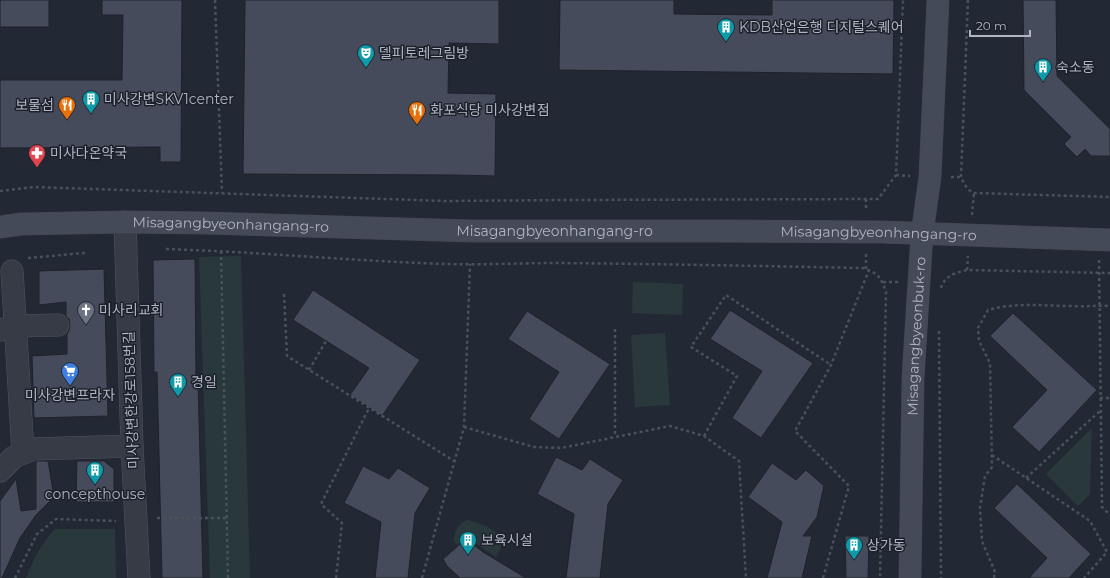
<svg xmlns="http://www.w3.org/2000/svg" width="1110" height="578" viewBox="0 0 1110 578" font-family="Montserrat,'Noto Sans KR',sans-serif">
	<rect width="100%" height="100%" fill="#232835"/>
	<!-- green -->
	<g fill="#29383b">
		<path d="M241,256L250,578H210L199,257Z"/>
		<path d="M633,282L683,284L682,315L632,313Z"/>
		<path d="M665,333L670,405L635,407L631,335Z"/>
		<path d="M1092,428L1090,494L1078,506L1046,474Z"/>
		<path d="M469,520L486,526L500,535C503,543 501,550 496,557L466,537L457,545L454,541C454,531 459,521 469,520Z"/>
		<path d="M55,529H115L116,578H26C34,559 40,545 55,529Z"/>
	</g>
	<!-- building -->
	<g fill="#454b5a" stroke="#1e222d">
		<rect x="0" y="0" width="49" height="27"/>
		<path d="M102,0H182L181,162H160V147L0,148V80H122L123,15H102Z"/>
		<path d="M245,0H499V44L449,43L448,93L496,94L495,176L456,175L243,174Z"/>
		<path d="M560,0H674V14L772,15V0H894L893,74L559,70Z"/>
		<path d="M1023,0H1056L1057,76L1110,129V156H1091L1085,149L1077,157L1064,144L1071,137L1024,90Z"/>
		<path d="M195,259L196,379H198L203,578H162L157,372H154L153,260Z"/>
		<path d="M104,269L108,416L34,418L32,356L67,354V334L69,331L70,325L69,319L66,316V302L39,305V271Z"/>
		<path d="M313,290L420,360L382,416L350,395L369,368L293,320Z"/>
		<path d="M730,310L813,363L761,438L732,418L762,371L710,339Z"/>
		<path d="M527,311L610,364L559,439L529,419L559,372L508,339Z"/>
		<path d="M1013,313L1097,390L1039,452L1012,427L1047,390L990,336Z"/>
		<path d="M556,457L582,470L590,459L623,480L608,504L600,578H566L574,514L537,494Z"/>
		<path d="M36,461H48L54,497L36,515L20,538L2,578H0V501L16,479L21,511L36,509Z"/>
		<path d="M77,461H104L114,469V502H76Z"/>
		<path d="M772,463L796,480L806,470L824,486L817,517L803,536H812L802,578H767L782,522L748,497Z"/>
		<path d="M363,466L389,479L398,468L430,488L415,513L408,578H375L381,522L344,503Z"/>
		<path d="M1017,484L1091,554L1069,578H1029L1047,558L994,508Z"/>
		<path d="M845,536H869L868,578H846Z"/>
		<path d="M466,539L483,552L526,578H460L447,566L443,559Z"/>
	</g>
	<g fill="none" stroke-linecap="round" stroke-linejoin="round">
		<!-- street casing -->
		<g stroke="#515561" stroke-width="23">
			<g id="street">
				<path d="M125,222L132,446L139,578"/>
				<path d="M12,271L23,453"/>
				<path d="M1,330L15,326L58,325"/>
				<path d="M0,471L14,457L33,449L132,446"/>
			</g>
		</g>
		<!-- secondary casing -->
		<g stroke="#404450" stroke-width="23">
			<g id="secondary">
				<path id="s1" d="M0,227L21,224L125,222L205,223L471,231H708L882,232L1110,240"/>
				<path id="s2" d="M910,578L913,378L922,234L930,177L938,0"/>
			</g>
		</g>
		<!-- path -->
		<g stroke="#475358" stroke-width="2.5" stroke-dasharray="3 3" stroke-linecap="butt">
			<path d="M215,0L222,193"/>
			<path d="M968,0L961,177C964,184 967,190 974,193L1110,197"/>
			<path d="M896,175L910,176"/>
			<path d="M951,177H961"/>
			<path d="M0,191L34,187L445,201L569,200L878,199L896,175L903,0"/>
			<path d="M866,199V211"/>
			<path d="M972,215L974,193"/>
			<path d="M166,249C260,252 353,261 446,264C483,265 521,263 558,263C660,264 761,266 863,268C878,273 881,277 886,292L880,578"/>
			<path d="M221,251L228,578"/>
			<path d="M28,258L85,253"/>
			<path d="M1099,260L1102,507L1110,515"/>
			<path d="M866,269V252"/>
			<path d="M967,270L968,256"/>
			<path d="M883,282H898"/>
			<path d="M941,288C945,275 956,273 967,270L1110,273"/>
			<path d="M284,294L287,356L454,461"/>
			<path d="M615,329V437"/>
			<path d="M939,331L941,578"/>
			<path d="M309,370L326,341"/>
			<path d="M1100,398H1110"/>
			<path d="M464,427L534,447L561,448L670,426L704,436L739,461L746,578"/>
			<path d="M704,436L737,376L691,347L726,295L831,365"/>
			<path d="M992,455L1090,521L1107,552L1084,578"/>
			<path d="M1026,478L1100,411"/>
			<path d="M157,518H227"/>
			<path d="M15,578L37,534L56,519L116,521"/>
			<path d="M336,578L342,523L321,504L369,408"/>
			<path d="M422,578L464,427L470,264"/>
			<path d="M823,578L849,486L795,431L831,365L869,270"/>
			<path d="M994,578L995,572L982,541L980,508L985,476L992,467L990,363L979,341L978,328L988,310C1016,302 1043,306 1072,306C1085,307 1097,305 1110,306"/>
		</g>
		<!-- street -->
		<use href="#street" stroke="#363b46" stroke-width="22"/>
		<!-- secondary -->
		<use href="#secondary" stroke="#454a59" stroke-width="22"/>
	</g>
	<!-- icons -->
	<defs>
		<g id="building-pin" transform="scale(0.9)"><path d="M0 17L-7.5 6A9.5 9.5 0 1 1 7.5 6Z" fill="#0f9aa8" stroke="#1c202b"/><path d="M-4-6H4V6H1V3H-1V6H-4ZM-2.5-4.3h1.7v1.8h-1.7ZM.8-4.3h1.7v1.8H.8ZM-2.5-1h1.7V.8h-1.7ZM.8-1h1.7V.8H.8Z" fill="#fff"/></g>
		<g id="theatre-pin" transform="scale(0.9)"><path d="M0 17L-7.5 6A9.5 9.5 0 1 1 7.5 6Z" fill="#0f9aa8" stroke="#1c202b"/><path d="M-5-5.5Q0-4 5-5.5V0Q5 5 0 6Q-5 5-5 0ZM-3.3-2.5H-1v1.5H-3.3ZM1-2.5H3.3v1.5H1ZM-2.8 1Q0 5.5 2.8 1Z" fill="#fff"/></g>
		<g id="restaurant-pin" transform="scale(0.9)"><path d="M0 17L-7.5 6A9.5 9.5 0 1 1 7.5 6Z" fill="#e8710a" stroke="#1c202b"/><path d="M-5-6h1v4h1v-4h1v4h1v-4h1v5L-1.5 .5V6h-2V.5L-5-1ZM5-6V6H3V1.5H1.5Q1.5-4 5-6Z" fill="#fff"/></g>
		<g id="pharmacy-pin" transform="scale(0.9)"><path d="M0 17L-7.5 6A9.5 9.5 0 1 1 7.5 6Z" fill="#e0444e" stroke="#1c202b"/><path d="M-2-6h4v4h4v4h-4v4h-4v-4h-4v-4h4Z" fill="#fff"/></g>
		<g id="church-pin" transform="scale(0.9)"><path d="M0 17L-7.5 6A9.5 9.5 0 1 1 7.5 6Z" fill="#6b7280" stroke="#1c202b"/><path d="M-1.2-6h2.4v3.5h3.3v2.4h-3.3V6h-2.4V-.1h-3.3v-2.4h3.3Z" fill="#fff"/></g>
		<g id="supermarket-pin" transform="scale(0.9)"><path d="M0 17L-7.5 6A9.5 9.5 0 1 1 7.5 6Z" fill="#3f7fe0" stroke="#1c202b"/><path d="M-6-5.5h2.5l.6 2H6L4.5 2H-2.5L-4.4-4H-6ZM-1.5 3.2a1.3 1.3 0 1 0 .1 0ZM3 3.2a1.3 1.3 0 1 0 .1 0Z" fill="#fff"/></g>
	</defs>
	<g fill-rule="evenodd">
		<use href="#building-pin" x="726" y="27"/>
		<use href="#theatre-pin" x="366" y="53"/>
		<use href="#building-pin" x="1043" y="67"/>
		<use href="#building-pin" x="91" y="99"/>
		<use href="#restaurant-pin" x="67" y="105"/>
		<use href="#restaurant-pin" x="417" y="110"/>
		<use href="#pharmacy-pin" x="37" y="153"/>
		<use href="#church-pin" x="86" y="310"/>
		<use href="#supermarket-pin" x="70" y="371"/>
		<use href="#building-pin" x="178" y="382"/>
		<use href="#building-pin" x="95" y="470"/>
		<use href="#building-pin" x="468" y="540"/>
		<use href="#building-pin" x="854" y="545"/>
	</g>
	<g text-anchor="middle" stroke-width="3" stroke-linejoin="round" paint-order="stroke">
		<!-- poi labels -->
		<g font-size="14" fill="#b1b5c3" stroke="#1c202b" text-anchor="start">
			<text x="739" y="32">KDB산업은행 디지털스퀘어</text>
			<text x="379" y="58">델피토레그림방</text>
			<text x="1056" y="72">숙소동</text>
			<text x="104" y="104">미사강변SKV1center</text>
			<text x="54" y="110" text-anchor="end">보물섬</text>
			<text x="430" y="115">화포식당 미사강변점</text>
			<text x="50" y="158">미사다온약국</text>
			<text x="99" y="315">미사리교회</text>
			<text x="191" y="387">경일</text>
			<text x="70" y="400" text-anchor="middle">미사강변프라자</text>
			<text x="95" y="499" text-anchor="middle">concepthouse</text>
			<text x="481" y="545">보육시설</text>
			<text x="867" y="550">상가동</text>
		</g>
		<!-- street labels -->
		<g font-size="14" fill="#b1b5c3" stroke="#1c202b">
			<text dy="5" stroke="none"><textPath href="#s1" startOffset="231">Misagangbyeonhangang-ro</textPath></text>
			<text dy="5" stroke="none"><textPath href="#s1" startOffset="555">Misagangbyeonhangang-ro</textPath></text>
			<text dy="5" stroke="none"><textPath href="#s1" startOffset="879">Misagangbyeonhangang-ro</textPath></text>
			<text dy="5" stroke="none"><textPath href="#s2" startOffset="242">Misagangbyeonbuk-ro</textPath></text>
			<text transform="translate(131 400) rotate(-92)" y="5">미사강변한강로158번길</text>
		</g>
	</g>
	<!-- scale -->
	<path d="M970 30v6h60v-6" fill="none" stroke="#b1b5c3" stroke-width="2"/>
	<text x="976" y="30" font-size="12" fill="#b1b5c3" stroke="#1c202b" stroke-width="3" paint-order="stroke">20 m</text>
</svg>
